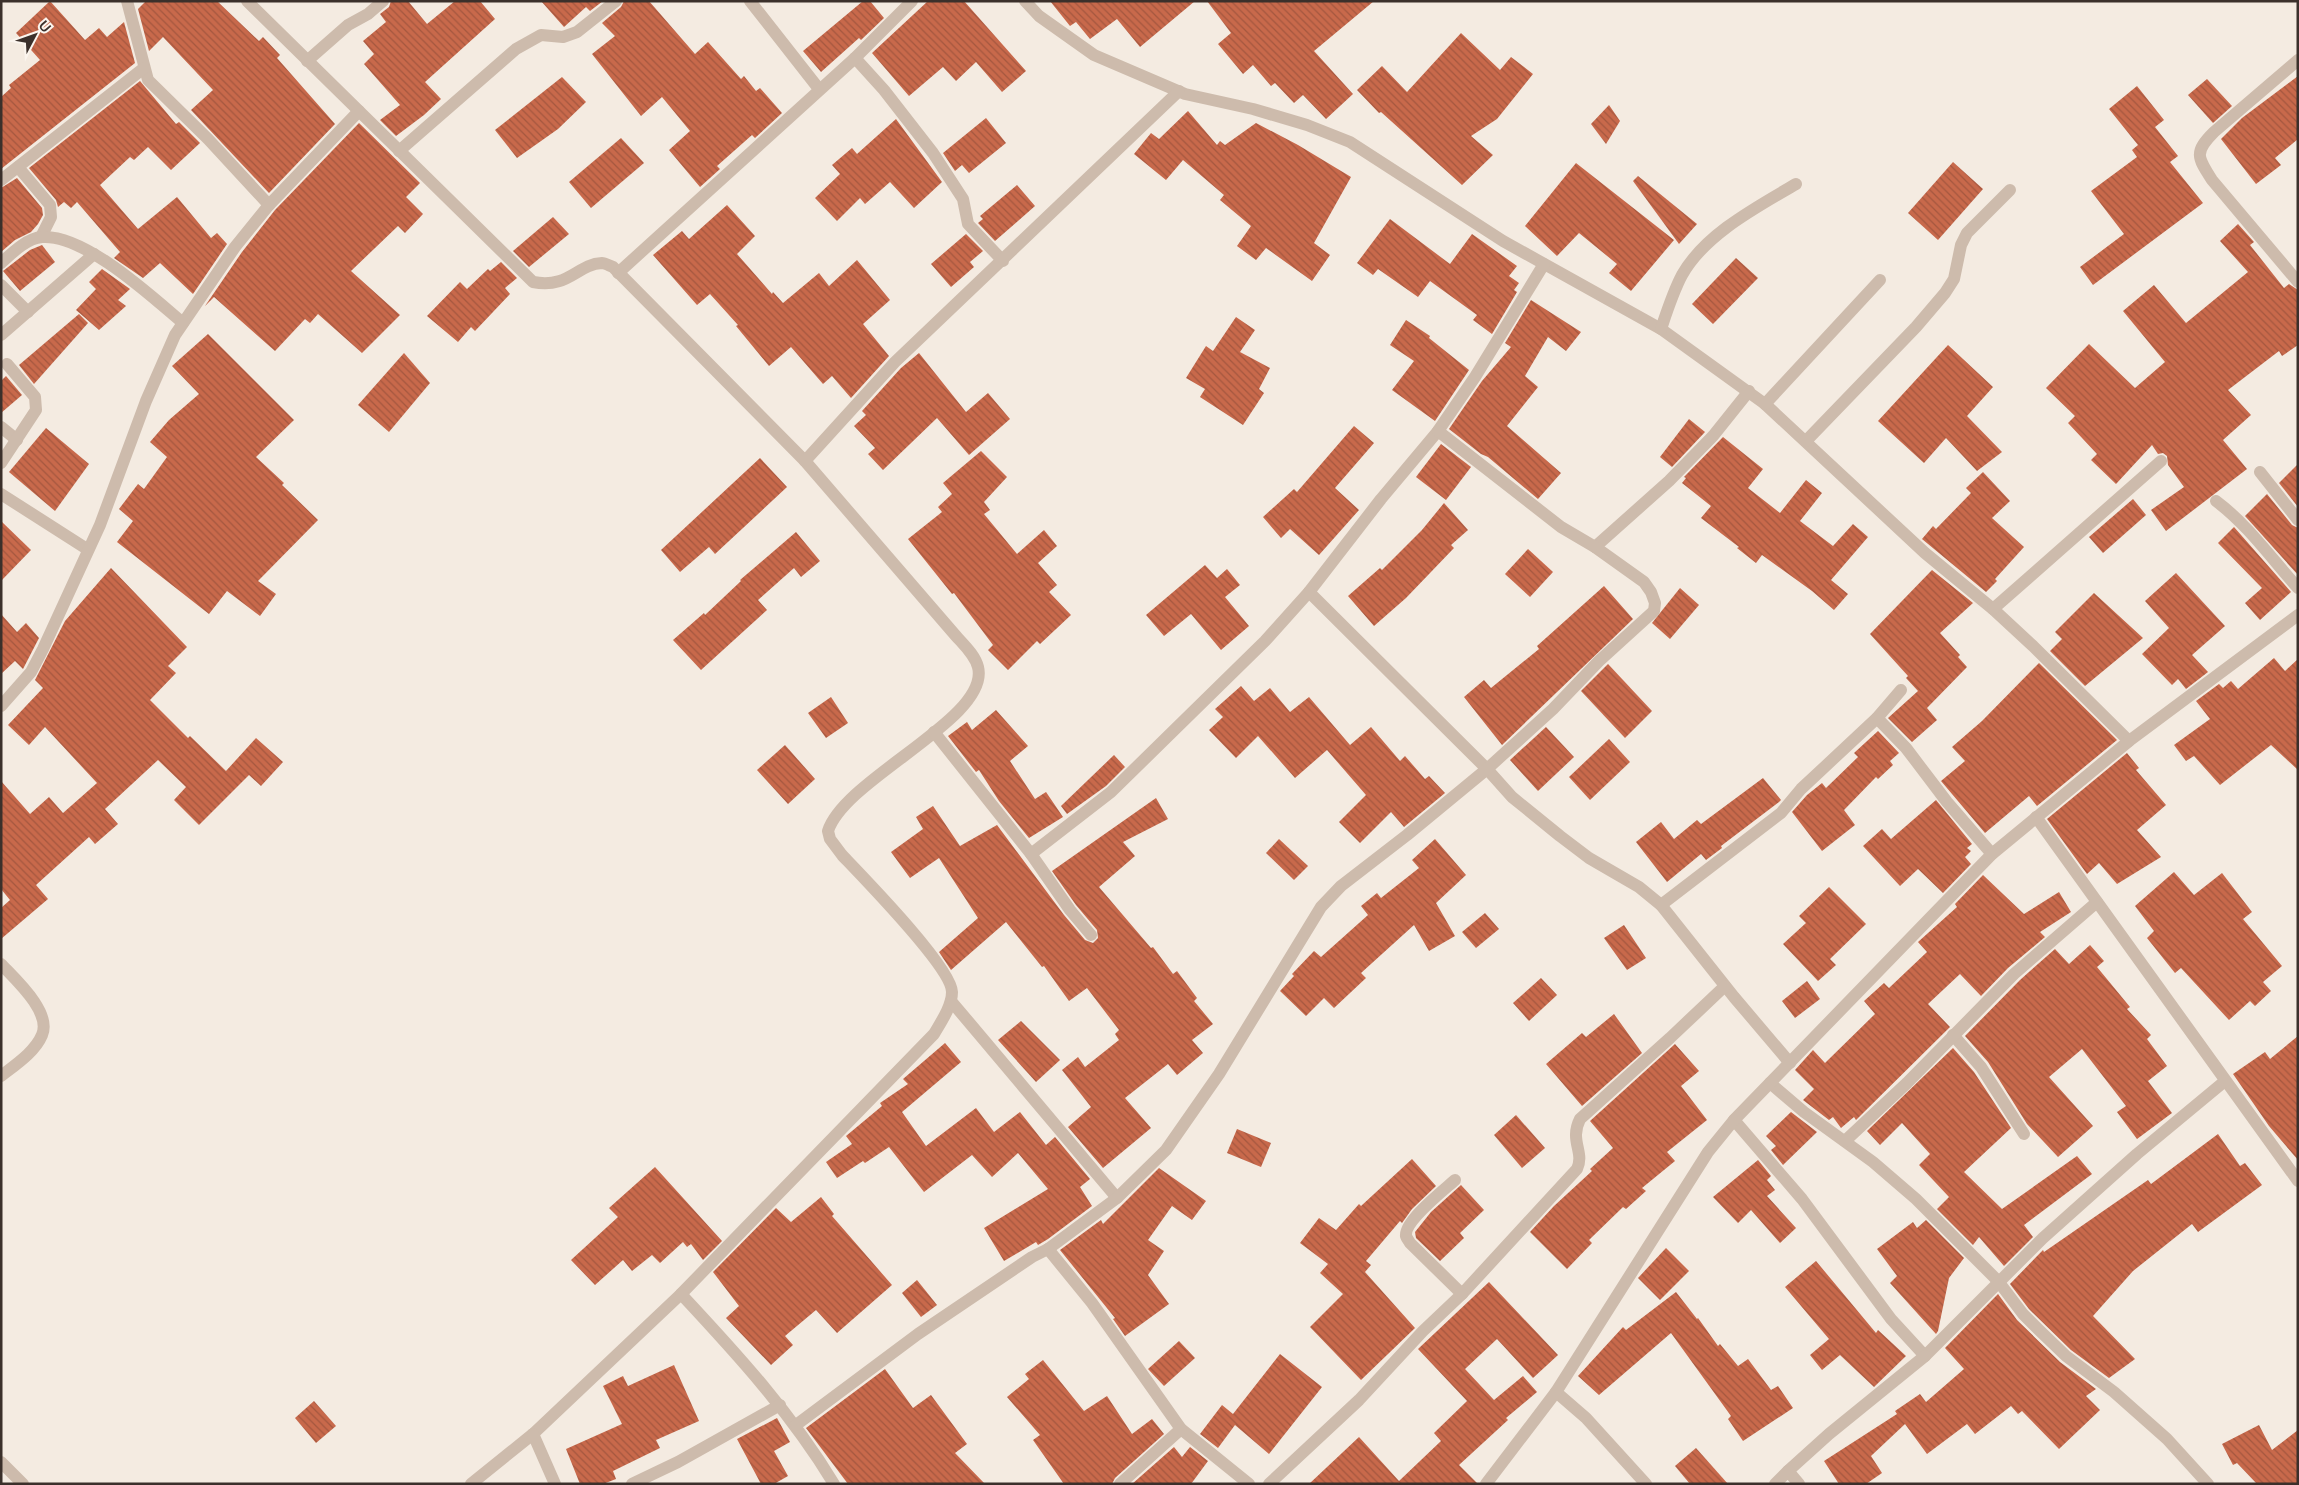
<svg xmlns="http://www.w3.org/2000/svg" width="2299" height="1485" viewBox="0 0 2299 1485" font-family="'Nunito Sans',sans-serif">
	<defs>
		<pattern id="building-back-hatch" width="6" height="6" patternUnits="userSpaceOnUse" patternTransform="scale(1.25)"><rect width="6" height="6" fill="#c8694b"/><path d="M-1 5l2 2M0 0l6 6M5-1l2 2" fill="none" stroke="#a4573f"/></pattern>
	</defs>
	<rect width="100%" height="100%" fill="#f4ebe1"/>
	<!-- building -->
	<g fill="url(#building-back-hatch)">
		<path d="M50,1L85,40L99,28L107,37L124,22L135,63L1,169V97L11,88L9,85L40,60L16,33Z"/>
		<path d="M146,1H217L259,41L263,37L280,55L277,58L335,124L269,193L191,110L213,90L163,37L149,51L138,9Z"/>
		<path d="M391,1H408L427,24L455,1H480L495,19L425,82L441,99L424,115L396,136L380,120L400,105L364,64L374,54L363,41L386,22L380,14L389,7Z"/>
		<path d="M541,1H603L590,11L586,7L564,27Z"/>
		<path d="M624,1H649L695,54L708,42L741,79L744,76L756,91L760,88L782,113L755,138L752,135L717,166L720,169L700,187L669,150L690,131L662,97L641,116L592,54L615,36L602,23L621,7Z"/>
		<path d="M863,1H870L884,18L861,40L859,38L821,72L803,51Z"/>
		<path d="M928,1H964L1026,71L1002,92L976,62L956,81L943,67L909,96L872,53Z"/>
		<path d="M1050,1H1195L1140,47L1117,19L1090,39L1076,22L1070,26Z"/>
		<path d="M1207,1H1374L1314,51L1353,94L1326,119L1303,95L1294,103L1275,83L1271,86L1253,65L1243,74L1218,44L1231,33Z"/>
		<path d="M1461,33L1500,70L1511,57L1533,74L1497,119L1471,136L1493,155L1462,185L1381,112L1379,113L1357,90L1382,66L1407,92Z"/>
		<path d="M2298,76V139L2275,158L2281,165L2256,184L2221,139L2242,118Z"/>
		<path d="M562,77L586,102L558,129L517,158L495,130Z"/>
		<path d="M2207,79L2232,106L2213,123L2188,95Z"/>
		<path d="M140,81L176,124L179,122L200,143L171,170L148,147L134,160L130,157L100,185L138,229L177,197L211,238L217,233L227,244L193,294L160,263L143,278L114,258L120,252L77,202L71,208L64,202L58,207L56,200L29,168Z"/>
		<path d="M2137,86L2164,120L2155,127L2178,156L2170,162L2203,203L2093,285L2080,267L2124,234L2091,191L2137,157L2132,150L2138,145L2109,109Z"/>
		<path d="M1609,105L1620,121L1606,144L1591,124Z"/>
		<path d="M1188,111L1217,145L1220,141L1225,145L1256,123L1298,145L1351,177L1314,243L1330,255L1312,281L1266,248L1256,260L1237,246L1251,226L1220,200L1224,195L1183,160L1166,180L1134,154L1151,133L1159,139Z"/>
		<path d="M986,118L1006,143L969,173L962,165L955,171L943,153Z"/>
		<path d="M896,119L942,182L914,208L890,182L865,204L860,198L837,221L815,198L840,174L832,165L852,148L857,154Z"/>
		<path d="M359,123L420,183L406,197L423,214L405,233L398,226L351,271L400,315L362,353L318,314L310,323L305,319L275,351L214,297L205,306L242,252L275,210Z"/>
		<path d="M621,138L644,163L591,208L569,182Z"/>
		<path d="M1953,162L1983,189L1938,240L1908,213Z"/>
		<path d="M1576,163L1674,240L1631,291L1609,273L1617,264L1579,233L1557,256L1525,226Z"/>
		<path d="M1638,176L1697,224L1679,244L1633,181Z"/>
		<path d="M17,178L42,208L43,215L38,224L31,232L15,240L1,252V188Z"/>
		<path d="M1017,185L1035,206L995,241L978,223L983,219L980,216Z"/>
		<path d="M727,205L755,236L737,254L772,294L773,292L783,303L819,273L829,286L857,260L890,300L863,324L889,356L851,398L832,376L823,384L791,347L769,366L736,326L738,325L710,294L697,305L653,255L682,231L689,239Z"/>
		<path d="M553,217L569,234L529,267L513,251Z"/>
		<path d="M1390,219L1450,264L1472,234L1517,266L1509,276L1519,283L1514,290L1517,292L1492,334L1473,320L1477,315L1430,281L1418,297L1378,269L1373,275L1357,263Z"/>
		<path d="M2238,224L2254,242L2250,245L2284,288L2289,284L2298,290V345L2282,356L2279,351L2228,390L2251,415L2223,440L2247,469L2166,531L2151,510L2184,487L2168,465L2167,456L2163,453L2158,454L2152,445L2116,484L2091,460L2097,454L2068,423L2075,416L2046,388L2089,344L2135,388L2165,362L2123,311L2154,285L2186,323L2248,272L2220,241Z"/>
		<path d="M966,234L983,251L970,262L974,267L951,287L931,264Z"/>
		<path d="M42,245L55,262L20,291L3,271L30,250Z"/>
		<path d="M1736,258L1758,278L1713,324L1692,304Z"/>
		<path d="M501,262L517,278L505,288L510,294L475,331L471,327L458,342L427,316L460,282L467,289L488,269L490,271Z"/>
		<path d="M102,269L130,289L118,300L126,306L99,330L76,310L96,289L89,282Z"/>
		<path d="M1531,300L1581,332L1566,351L1548,337L1525,376L1538,387L1507,426L1561,473L1538,499L1488,457L1481,454L1449,429L1482,381L1511,347L1505,343Z"/>
		<path d="M79,314L88,323L34,384L19,365Z"/>
		<path d="M1236,317L1255,330L1240,352L1270,368L1259,389L1264,393L1243,425L1200,397L1205,389L1186,378L1206,346L1213,351Z"/>
		<path d="M1406,320L1430,336L1429,338L1469,370L1435,421L1392,390L1414,361L1390,345Z"/>
		<path d="M208,334L294,420L256,457L284,483L282,485L318,520L258,581L276,594L260,616L227,591L209,614L117,542L133,521L119,509L138,484L144,489L167,457L150,442L169,420L199,394L172,366Z"/>
		<path d="M1948,345L1993,387L1967,416L2002,452L1977,471L1946,438L1924,463L1878,421Z"/>
		<path d="M404,353L430,383L389,432L358,405Z"/>
		<path d="M919,353L966,412L988,393L1010,419L969,455L937,418L883,470L868,454L875,448L854,426L866,415L862,411L901,368Z"/>
		<path d="M6,376L22,395L1,413V381Z"/>
		<path d="M1689,419L1705,432L1672,467L1660,457Z"/>
		<path d="M1354,426L1374,443L1335,488L1359,510L1319,555L1290,529L1281,538L1263,517L1294,489L1297,492Z"/>
		<path d="M46,428L89,464L55,511L9,472Z"/>
		<path d="M1723,437L1763,469L1748,488L1780,513L1806,480L1822,493L1800,521L1833,546L1853,524L1868,537L1831,580L1848,594L1834,610L1812,591L1762,555L1756,563L1737,548L1739,547L1701,518L1711,506L1682,483L1686,478L1684,477Z"/>
		<path d="M1441,444L1471,467L1446,500L1416,477Z"/>
		<path d="M981,451L1007,477L984,502L990,510L984,514L1017,554L1044,530L1057,546L1038,563L1057,585L1049,592L1071,615L1040,644L1037,641L1008,670L988,650L993,645L954,593L952,594L908,539L942,512L938,507L952,494L943,483Z"/>
		<path d="M760,458L787,487L715,554L709,547L680,572L661,550Z"/>
		<path d="M2298,464V507L2279,483Z"/>
		<path d="M1983,472L2010,501L1992,518L2024,547L1995,579L1997,581L1986,592L1922,539L1933,526L1936,529L1971,493L1966,488Z"/>
		<path d="M2267,494L2292,525L2298,528V575L2245,516Z"/>
		<path d="M2133,499L2146,515L2103,553L2089,537Z"/>
		<path d="M1444,503L1468,530L1451,545L1454,548L1406,598L1374,626L1348,596L1380,568L1382,570L1422,530Z"/>
		<path d="M1,521L31,550L1,581Z"/>
		<path d="M2234,527L2291,592L2260,620L2245,603L2262,588L2218,543Z"/>
		<path d="M796,532L820,561L801,577L794,568L758,600L767,610L701,670L673,640L704,613L705,615L741,581L740,580Z"/>
		<path d="M1528,549L1553,572L1530,597L1505,574Z"/>
		<path d="M1205,565L1217,578L1227,569L1240,585L1225,597L1249,626L1221,650L1191,614L1164,636L1146,615Z"/>
		<path d="M111,568L187,647L168,666L176,673L150,700L188,738L190,736L226,771L256,738L283,762L261,786L249,775L199,825L174,800L186,787L158,760L105,809L118,824L95,844L89,837L36,885L48,899L1,939V908L10,900L1,889V781L30,814L49,797L63,813L97,783L45,727L29,745L8,725L43,688L35,680L65,621Z"/>
		<path d="M1932,570L1973,603L1940,633L1960,655L1958,657L1967,667L1927,708L1937,720L1912,742L1888,718L1918,691L1906,678L1908,676L1870,634Z"/>
		<path d="M2176,573L2225,626L2192,655L2208,672L2186,689L2178,679L2172,685L2142,654L2169,628L2145,601Z"/>
		<path d="M1604,586L1633,619L1502,745L1464,697L1484,680L1491,688L1539,649L1537,646Z"/>
		<path d="M1680,588L1699,605L1670,639L1652,623Z"/>
		<path d="M2094,593L2143,638L2085,686L2050,651L2062,639L2055,632Z"/>
		<path d="M1,614L17,632L26,623L39,638L23,669L15,661L1,674Z"/>
		<path d="M2274,658L2285,671L2298,659V770L2271,745L2220,785L2194,756L2186,761L2174,745L2210,719L2196,701L2219,684L2223,688L2231,681L2238,689Z"/>
		<path d="M2039,663L2117,740L2037,806L2029,796L1985,833L1941,781L1965,761L1952,747L1982,721Z"/>
		<path d="M1608,664L1652,711L1625,738L1581,691Z"/>
		<path d="M1241,686L1254,701L1270,688L1290,712L1309,697L1350,745L1371,727L1400,761L1405,756L1425,779L1429,776L1445,793L1404,827L1391,812L1360,843L1339,822L1366,795L1327,750L1295,778L1258,736L1236,758L1209,730L1223,717L1215,709Z"/>
		<path d="M831,697L848,723L826,738L808,713Z"/>
		<path d="M996,710L1028,746L1010,761L1035,799L1046,792L1063,817L1029,838L999,801L979,770L976,772L948,736L967,722L972,730Z"/>
		<path d="M1546,727L1574,757L1538,791L1510,760Z"/>
		<path d="M1878,731L1899,753L1890,761L1893,765L1878,779L1876,777L1844,810L1855,825L1822,851L1792,812L1807,795L1822,783L1826,788L1858,757L1854,753Z"/>
		<path d="M1609,739L1630,762L1590,800L1569,777Z"/>
		<path d="M785,745L815,779L788,804L757,770Z"/>
		<path d="M2127,753L2139,768L2136,770L2166,805L2137,830L2161,857L2117,884L2099,863L2087,874L2047,819Z"/>
		<path d="M1114,755L1125,767L1106,786L1067,814L1061,806Z"/>
		<path d="M1763,778L1781,800L1779,802L1721,846L1722,848L1706,860L1701,854L1667,882L1636,842L1661,822L1674,839L1697,820L1701,824Z"/>
		<path d="M1156,798L1168,819L1123,842L1135,856L1099,887L1151,948L1153,947L1173,974L1177,971L1197,998L1194,1001L1213,1024L1192,1040L1203,1053L1177,1075L1168,1064L1125,1098L1151,1128L1103,1168L1068,1127L1091,1107L1062,1070L1078,1057L1085,1067L1119,1040L1115,1034L1119,1030L1087,988L1069,1001L1044,966L1042,967L1006,922L951,970L939,952L978,918L939,858L910,878L891,852L923,829L916,817L933,806L960,846L997,825L1064,915L1085,940L1093,943L1098,938L1097,930L1076,905L1052,871Z"/>
		<path d="M1936,800L1972,844L1967,848L1971,851L1965,857L1971,864L1943,893L1918,869L1900,886L1863,846L1882,829L1891,839Z"/>
		<path d="M1279,839L1308,866L1294,880L1266,853Z"/>
		<path d="M1435,839L1466,875L1436,903L1455,936L1429,951L1414,925L1361,973L1366,978L1334,1008L1324,998L1306,1016L1280,991L1294,976L1292,974L1314,951L1321,957L1368,915L1361,906L1377,893L1381,898L1419,868L1412,860Z"/>
		<path d="M2174,872L2194,895L2222,873L2252,912L2243,919L2282,966L2263,982L2271,991L2255,1006L2250,1001L2229,1020L2181,968L2175,973L2147,938L2154,931L2135,906Z"/>
		<path d="M1983,875L2024,914L2059,892L2071,912L2040,932L2045,937L2008,968L1981,996L1960,974L1928,1004L1950,1027L1856,1120L1854,1117L1841,1128L1833,1117L1829,1120L1803,1100L1814,1089L1795,1070L1813,1050L1825,1063L1875,1014L1864,1001L1884,983L1889,988L1927,952L1918,942L1957,907L1955,904Z"/>
		<path d="M1829,887L1866,924L1830,959L1836,965L1818,981L1783,944L1806,923L1799,916Z"/>
		<path d="M1485,913L1499,929L1476,948L1462,932Z"/>
		<path d="M1624,925L1646,958L1627,970L1604,938Z"/>
		<path d="M2090,945L2104,961L2097,967L2130,1007L2127,1009L2151,1035L2147,1039L2167,1066L2148,1081L2172,1113L2137,1139L2117,1112L2126,1106L2082,1049L2049,1077L2093,1126L2058,1157L2027,1124L1988,1062L1965,1036L2020,980L2055,949L2069,964Z"/>
		<path d="M1541,978L1557,995L1529,1021L1513,1003Z"/>
		<path d="M1807,981L1820,999L1795,1018L1782,1001Z"/>
		<path d="M1614,1014L1642,1053L1582,1106L1546,1064L1582,1033L1586,1037Z"/>
		<path d="M1021,1021L1060,1060L1036,1082L998,1040Z"/>
		<path d="M2298,1036V1160L2269,1126L2233,1074L2265,1052L2270,1059Z"/>
		<path d="M945,1043L961,1062L902,1112L926,1146L976,1108L994,1132L1020,1112L1046,1145L1055,1137L1090,1179L1080,1187L1092,1206L1048,1239L1038,1245L1036,1242L1004,1261L984,1228L1048,1189L1018,1153L992,1177L972,1155L924,1192L889,1147L865,1163L863,1161L837,1178L826,1162L852,1144L846,1136L882,1106L880,1103L908,1084L903,1079Z"/>
		<path d="M1675,1044L1699,1071L1681,1086L1707,1120L1667,1152L1675,1161L1642,1188L1646,1191L1626,1209L1623,1207L1589,1240L1592,1243L1567,1269L1530,1232L1554,1206L1592,1171L1590,1169L1613,1148L1590,1121Z"/>
		<path d="M1953,1048L1974,1072L2011,1128L1964,1172L2002,1209L2077,1156L2092,1174L2024,1225L2033,1237L2004,1266L1979,1237L1973,1245L1937,1209L1949,1197L1919,1165L1930,1154L1902,1123L1880,1145L1867,1131Z"/>
		<path d="M1791,1112L1817,1132L1783,1165L1771,1150L1776,1146L1766,1136Z"/>
		<path d="M1516,1115L1545,1148L1522,1168L1494,1135Z"/>
		<path d="M1237,1129L1271,1143L1261,1167L1227,1153Z"/>
		<path d="M2218,1134L2240,1166L2245,1163L2262,1185L2198,1232L2192,1224L2133,1271L2093,1316L2135,1359L2109,1378L2071,1350L2029,1309L2010,1284L2043,1250L2044,1252L2148,1180L2151,1184Z"/>
		<path d="M1412,1159L1436,1186L1412,1209L1402,1223L1400,1221L1366,1261L1371,1265L1365,1272L1415,1328L1361,1380L1310,1327L1343,1294L1320,1273L1328,1264L1300,1243L1319,1218L1336,1230L1359,1204L1361,1206Z"/>
		<path d="M1758,1160L1771,1176L1767,1180L1775,1190L1767,1196L1796,1228L1780,1243L1751,1210L1738,1223L1713,1197Z"/>
		<path d="M655,1167L722,1241L703,1260L691,1244L687,1247L683,1242L660,1263L652,1255L632,1271L623,1260L595,1285L571,1260L618,1217L609,1208Z"/>
		<path d="M1159,1168L1206,1201L1192,1220L1172,1206L1148,1240L1164,1251L1148,1275L1169,1304L1125,1336L1113,1319L1115,1318L1060,1250L1101,1220L1103,1224Z"/>
		<path d="M1461,1185L1484,1210L1460,1233L1464,1238L1440,1261L1416,1238L1415,1232L1431,1212Z"/>
		<path d="M821,1197L834,1214L832,1216L892,1285L837,1333L816,1310L785,1336L793,1345L771,1365L726,1318L739,1306L713,1272L776,1208L791,1222Z"/>
		<path d="M1926,1220L1964,1258L1949,1278L1938,1331L1936,1334L1890,1283L1897,1276L1877,1249L1913,1222L1917,1228Z"/>
		<path d="M1666,1248L1689,1271L1660,1300L1638,1278Z"/>
		<path d="M1816,1261L1876,1333L1878,1330L1906,1356L1874,1387L1840,1355L1822,1370L1810,1355L1829,1339L1785,1287Z"/>
		<path d="M917,1280L937,1305L921,1317L902,1293Z"/>
		<path d="M1489,1282L1558,1355L1533,1378L1497,1339L1465,1369L1494,1400L1523,1376L1537,1392L1506,1418L1508,1420L1459,1465L1478,1484H1309L1359,1437L1399,1481L1441,1441L1434,1433L1467,1401L1418,1349Z"/>
		<path d="M1676,1292L1697,1319L1698,1318L1718,1346L1720,1344L1738,1366L1748,1359L1771,1390L1778,1386L1793,1408L1743,1441L1728,1419L1731,1416L1671,1333L1599,1395L1578,1376L1623,1327L1626,1330Z"/>
		<path d="M1998,1294L2017,1320L2060,1362L2096,1389L2086,1396L2100,1410L2059,1449L2022,1411L2018,1414L2011,1406L1975,1434L1967,1424L1927,1454L1905,1424L1871,1456L1882,1473L1866,1484H1839L1824,1461L1897,1414L1895,1411L1920,1394L1926,1402L1964,1369L1945,1348Z"/>
		<path d="M1179,1341L1195,1358L1164,1386L1148,1369Z"/>
		<path d="M1280,1354L1322,1387L1269,1454L1235,1425L1218,1448L1200,1434L1222,1405L1233,1414Z"/>
		<path d="M1043,1360L1084,1411L1107,1396L1132,1434L1152,1419L1164,1434L1115,1478L1112,1484H1064L1033,1440L1040,1435L1007,1397L1029,1379L1025,1374Z"/>
		<path d="M674,1365L699,1421L656,1440L660,1448L613,1471L616,1479L603,1484H580L566,1449L622,1424L603,1386L623,1376L628,1386Z"/>
		<path d="M885,1369L913,1408L931,1395L967,1444L955,1453L985,1484H848L806,1428Z"/>
		<path d="M314,1401L336,1426L316,1443L295,1418Z"/>
		<path d="M777,1418L790,1442L774,1451L788,1476L774,1484H761L737,1439Z"/>
		<path d="M2259,1425L2272,1450L2298,1430V1484H2257L2237,1463L2233,1465L2222,1444Z"/>
		<path d="M1174,1447L1182,1457L1190,1447L1208,1461L1191,1484H1132Z"/>
		<path d="M1696,1448L1728,1484H1690L1675,1466Z"/>
	</g>
	<g fill="none" stroke-linecap="round" stroke-linejoin="round">
		<!-- minor -->
		<g stroke="#cdbbac" stroke-width="12">
			<path d="M127,1L148,80L208,139L269,205"/>
			<path d="M247,1L533,282C569,289 577,264 602,263C605,263 610,266 613,267L805,461L956,636C964,645 975,655 978,667C991,718 845,778 828,831L830,839L842,855C862,876 952,968 952,992C952,1006 941,1022 934,1034L681,1294L533,1434L471,1484"/>
			<path d="M750,1L819,89"/>
			<path d="M1025,1L1039,16L1094,55L1185,94L1253,109L1307,125L1350,142L1503,241L1661,329L1765,404L1925,553L1993,609L2033,646L2129,741"/>
			<path d="M855,58L884,90L933,153L963,199L968,224L1003,261"/>
			<path d="M2298,60L2214,132C2194,152 2197,157 2212,180L2298,282"/>
			<path d="M307,61L348,25L368,14L383,1"/>
			<path d="M399,151L516,49L541,35L563,37L577,32L616,1"/>
			<path d="M18,167L50,205L51,217L41,237"/>
			<path d="M1,180L144,68"/>
			<path d="M1,263C12,253 27,238 42,237C85,234 152,297 183,323"/>
			<path d="M1544,264L1475,377L1438,431L1381,499L1309,592L1487,769L1512,797L1560,836L1589,858L1639,887L1661,905L1734,997L1790,1063"/>
			<path d="M618,273L855,58L912,1"/>
			<path d="M1,285L28,312"/>
			<path d="M1661,329C1667,311 1673,292 1682,275C1705,234 1757,207 1796,184"/>
			<path d="M1,335L94,254"/>
			<path d="M1765,404L1880,280"/>
			<path d="M1,427L17,440"/>
			<path d="M1806,441L1916,327L1945,293L1954,279L1961,245L1967,233L2010,190"/>
			<path d="M805,461L895,362L1179,91"/>
			<path d="M1,463L36,410L35,397L7,364"/>
			<path d="M2260,472L2298,520"/>
			<path d="M1,494L87,549"/>
			<path d="M2216,501C2248,525 2271,558 2298,588"/>
			<path d="M1595,547L1669,481L1713,436L1749,391"/>
			<path d="M1993,609L2161,461"/>
			<path d="M1,706L31,672L43,649L100,525L146,401L175,335L235,247L269,205L359,111"/>
			<path d="M1877,718L1906,748L1947,802L1992,854"/>
			<path d="M934,732L1031,854L1070,910L1091,935"/>
			<path d="M2036,817L2298,1181"/>
			<path d="M1031,854L1111,792L1265,641L1309,592"/>
			<path d="M1661,905L1781,813L1801,789L1877,718L1901,690"/>
			<path d="M1,964C15,979 52,1012 42,1035C35,1052 15,1065 1,1076"/>
			<path d="M951,1001L1117,1198"/>
			<path d="M1953,1035L1981,1067L2024,1134"/>
			<path d="M1770,1083L1804,1112L1873,1162L1916,1199L1998,1281L2023,1314L2039,1330L2066,1356L2114,1392L2167,1439L2208,1484"/>
			<path d="M1734,1120L1802,1199L1891,1319L1925,1356L2043,1238L2137,1154L2225,1081"/>
			<path d="M1845,1141L1907,1083L2014,974L2097,902"/>
			<path d="M1048,1249L1092,1303L1181,1429L1249,1484"/>
			<path d="M681,1294C737,1354 791,1413 834,1484"/>
			<path d="M1462,1294L1577,1169C1585,1152 1569,1141 1580,1119L1670,1038L1725,986"/>
			<path d="M1556,1392L1586,1418L1646,1484"/>
			<path d="M796,1425L918,1334L1032,1257L1048,1249L1117,1198L1166,1150L1219,1074L1321,907L1341,886L1407,835L1487,769L1553,709L1599,661L1654,611L1655,603L1651,592L1644,582L1595,547L1561,527L1438,431"/>
			<path d="M533,1434L555,1484"/>
			<path d="M1,1462L23,1484"/>
			<path d="M1788,1471L1829,1434L1925,1356"/>
			<path d="M632,1484L678,1462L780,1405"/>
			<path d="M1120,1484L1181,1429"/>
			<path d="M1269,1484L1359,1400L1423,1331L1462,1294L1410,1243C1409,1241 1407,1239 1406,1236C1404,1221 1444,1190 1455,1180"/>
			<path d="M1486,1484L1556,1392L1708,1152L1734,1120L1992,854L2129,741L2298,615"/>
			<path d="M1775,1484L1788,1471L1799,1484"/>
		</g>
	</g>
	<!-- border -->
	<rect width="2299" height="1485" fill="none" stroke="#3b302b" stroke-width="5"/>
	<!-- north arrow -->
	<g transform="translate(35 35) rotate(49)" stroke="#fbf5ee" stroke-width="4" paint-order="stroke">
	<path d="M0-4L9 19L0 12L-9 19Z" fill="#3b302b"/>
	<text y="-8" font-size="14" font-weight="bold" text-anchor="middle" fill="#3b302b">U</text>
	</g>
</svg>
